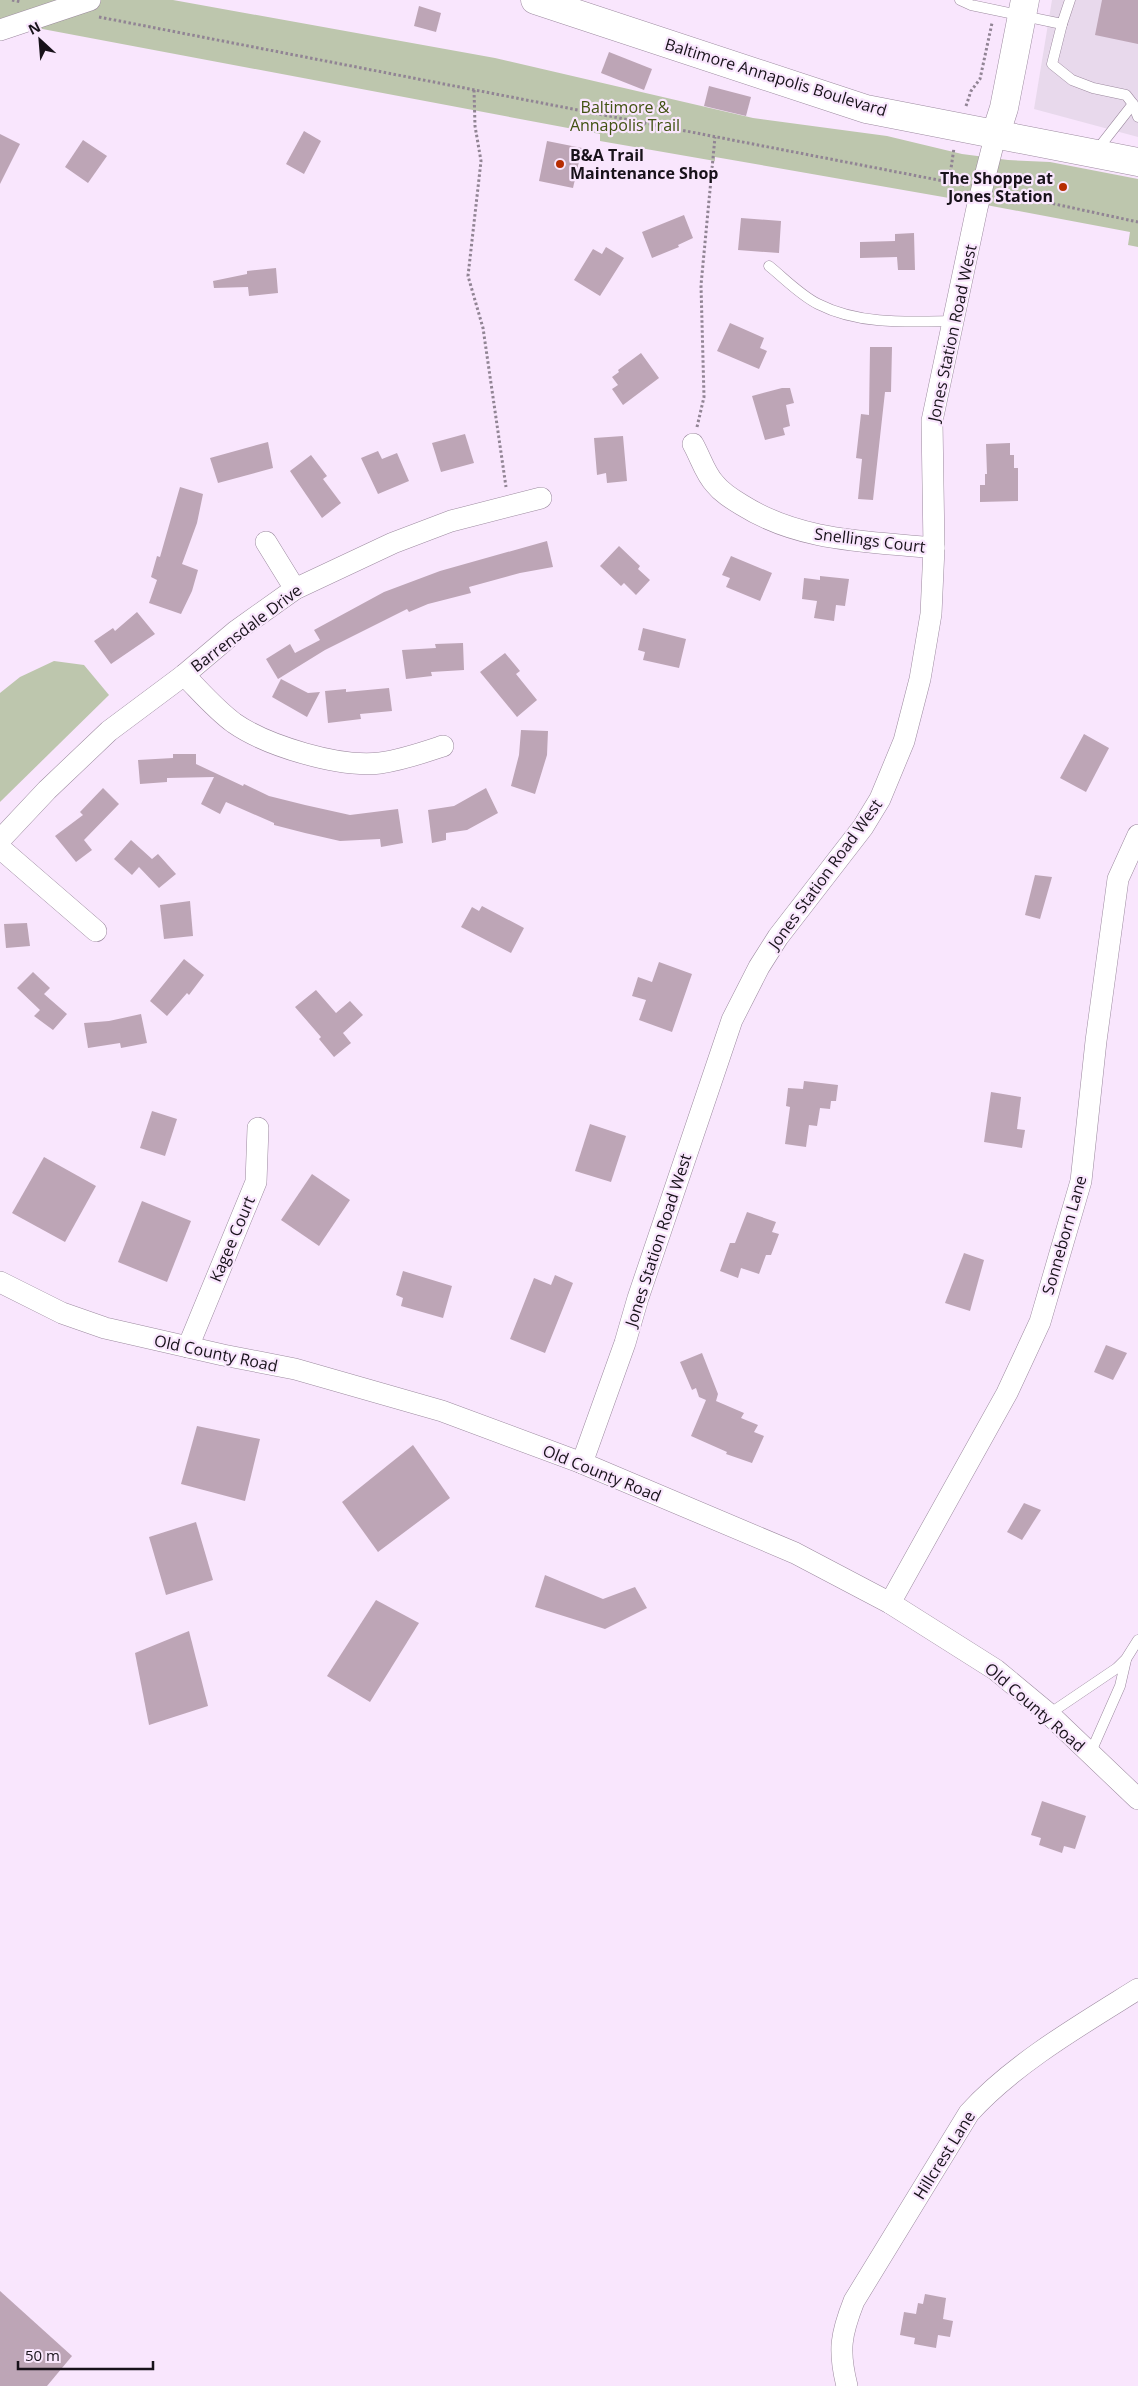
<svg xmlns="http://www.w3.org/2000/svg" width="1138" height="2386" viewBox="0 0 1138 2386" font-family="'Open Sans',sans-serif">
	<rect width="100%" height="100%" fill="#f9e6fd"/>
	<!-- commercial -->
	<path fill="#e8d9ec" d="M1052,0H1138V137L1034,109Z"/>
	<!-- green -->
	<g fill="#bdc6ad">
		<path d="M0,0H173L495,58L753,118L887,136L962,154L1008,160L1050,162L1138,179V247L1128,245L1130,232L949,198L715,157V161L600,141V134L0,21Z"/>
		<path d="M54,661L84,665L109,695L0,802V693L20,677Z"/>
	</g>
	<!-- building -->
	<g fill="#bda5b6">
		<path d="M1102,0H1138V44L1095,35Z"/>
		<path d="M419,6L441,13L436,32L414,26Z"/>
		<path d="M609,52L652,69L644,90L601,73Z"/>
		<path d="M709,86L751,97L746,116L704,106Z"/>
		<path d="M304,131L321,141L304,174L286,164Z"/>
		<path d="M0,134L20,144L0,184Z"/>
		<path d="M83,140L107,156L88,183L65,167Z"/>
		<path d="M547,141L582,148L573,188L539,181Z"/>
		<path d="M684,215L693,238L678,245L679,247L652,258L642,232Z"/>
		<path d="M741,218L781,221L779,253L738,250Z"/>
		<path d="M914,233L915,270H898L897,257L860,258V242L895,241V234Z"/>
		<path d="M606,247L624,258L600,296L574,280L593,249L602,254Z"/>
		<path d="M276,268L278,293L249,296L248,287L214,288L213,281L247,274V271Z"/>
		<path d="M730,323L764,338L760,348L767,351L759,369L717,351Z"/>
		<path d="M870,347H892L891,392H885L873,500L858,499L862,459L856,458L861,414L869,415Z"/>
		<path d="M641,353L659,378L623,405L612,389L618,385L612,377L619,372L618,370Z"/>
		<path d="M782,388H790L794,403L786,405L790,426L783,428L785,435L765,440L752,396Z"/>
		<path d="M465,434L474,463L441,472L432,443Z"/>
		<path d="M623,436L627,481L607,483L606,473L597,475L594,438Z"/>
		<path d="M268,442L273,468L218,483L210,458Z"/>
		<path d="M1010,443V455H1014V468H1018V501L980,502V485H985V474H987L986,444Z"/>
		<path d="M378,451L382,459L397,453L409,481L378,494L361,458Z"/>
		<path d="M311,455L327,476L323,479L341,503L322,518L290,471Z"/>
		<path d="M180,487L203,494L197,523L182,564L198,570L192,591L181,614L149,603L157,580L151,577L157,556L160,557Z"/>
		<path d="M547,541L553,567L520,573L469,587L471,593L428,604L409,612L407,609L325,650L278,679L266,659L290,644L295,653L320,640L314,630L384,592L440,571Z"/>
		<path d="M619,546L640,566L638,569L650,580L636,595L624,583L621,586L600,566Z"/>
		<path d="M731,556L772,573L760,601L726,587L730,578L722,575Z"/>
		<path d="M820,576L849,579L845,606L836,605L834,621L814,618L817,601L802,599L804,578L820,580Z"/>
		<path d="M137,612L155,634L111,664L94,641L113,628L115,631Z"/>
		<path d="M643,628L686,639L679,668L643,660L645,652L638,650Z"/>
		<path d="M463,643L464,670L431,672L432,676L406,679L402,650L436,648L435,644Z"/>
		<path d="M505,653L520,671L516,674L537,700L517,717L480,672Z"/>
		<path d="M281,679L308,693L320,692L307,717L272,697Z"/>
		<path d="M389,688L392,711L360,714L361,719L328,723L325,691L346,689V692Z"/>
		<path d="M521,730L548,731L547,755L535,794L511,786L519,755Z"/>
		<path d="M1084,734L1109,748L1086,792L1060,778Z"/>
		<path d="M173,754H196V764L243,786L244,784L269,796L305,805L350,815L398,809L403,843L381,847L380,839L340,841L305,833L274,825V823L226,802L220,814L201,804L214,777L167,778V782L140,784L138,760L173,758Z"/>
		<path d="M103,788L119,804L84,840L92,850L76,862L55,836L83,815L80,812Z"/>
		<path d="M486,788L498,813L467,830L446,833V840L432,843L428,810L454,806Z"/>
		<path d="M131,840L152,859L158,854L176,874L159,888L139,867L132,875L114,859Z"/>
		<path d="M1035,875L1052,877L1040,919L1025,915Z"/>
		<path d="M190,901L193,936L164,939L160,905Z"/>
		<path d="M482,906L524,928L511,953L461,927L472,907L479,911Z"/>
		<path d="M27,923L30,946L6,948L4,924Z"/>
		<path d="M184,959L204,975L189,995L187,993L167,1016L150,1001Z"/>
		<path d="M659,962L692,974L672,1032L639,1020L646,1000L632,996L638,977L652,982Z"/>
		<path d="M33,972L50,988L44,994L67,1014L53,1030L34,1016L40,1010L17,988Z"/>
		<path d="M316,990L336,1013L350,1001L363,1015L343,1033L351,1043L334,1057L319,1039L321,1037L295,1007Z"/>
		<path d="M141,1014L147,1043L121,1048L120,1043L88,1048L84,1023L109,1021Z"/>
		<path d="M804,1081L838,1085L836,1101H831L830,1109L820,1108L817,1126L809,1125L806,1147L785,1144L790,1107L786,1106L788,1088L803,1089Z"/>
		<path d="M991,1092L1021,1097L1017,1129L1025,1130L1022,1148L984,1142Z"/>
		<path d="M152,1111L177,1119L165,1156L140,1148Z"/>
		<path d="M590,1124L626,1136L611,1182L575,1171Z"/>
		<path d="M44,1157L96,1186L65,1242L12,1213Z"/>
		<path d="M312,1174L350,1200L319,1246L281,1220Z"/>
		<path d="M142,1201L191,1221L167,1282L118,1262Z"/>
		<path d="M747,1212L776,1222L772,1232L779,1234L771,1255H766L759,1274L741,1268L738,1278L720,1271L730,1243H735Z"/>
		<path d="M964,1253L984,1260L970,1311L945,1303Z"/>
		<path d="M403,1271L452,1286L443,1318L401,1306L403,1298L396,1295Z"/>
		<path d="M555,1275L573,1283L545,1353L510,1339L534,1278L551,1285Z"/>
		<path d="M1106,1345L1127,1353L1113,1380L1094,1372Z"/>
		<path d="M702,1353L718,1394L716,1401L744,1413L741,1418L758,1425L754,1432L764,1436L752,1463L726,1454L727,1452L691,1436L706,1400L699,1397L696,1388L692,1390L680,1362Z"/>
		<path d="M197,1426L260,1439L245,1501L181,1484Z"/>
		<path d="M413,1445L450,1498L378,1552L342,1502Z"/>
		<path d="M1024,1503L1041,1510L1022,1540L1007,1532Z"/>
		<path d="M196,1522L213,1580L166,1595L149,1537Z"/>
		<path d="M545,1575L603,1599L635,1587L647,1608L605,1629L535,1607Z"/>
		<path d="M376,1600L419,1623L370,1702L327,1676Z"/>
		<path d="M189,1631L208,1706L149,1725L135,1653Z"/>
		<path d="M1042,1801L1086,1816L1075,1849L1064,1846L1062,1853L1039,1845L1041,1838L1031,1835Z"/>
		<path d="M0,2291L72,2356L47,2386H0Z"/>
		<path d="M925,2294L946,2298L943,2319L953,2321L950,2337L938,2335L936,2348L914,2344L915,2338L900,2335L904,2312L916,2314L918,2303L923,2304Z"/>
	</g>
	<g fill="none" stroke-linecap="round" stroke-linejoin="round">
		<!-- lane casing -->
		<g stroke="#9c8a9f" stroke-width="11">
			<g id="lane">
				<path d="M960,0L971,5L1062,24L1070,0"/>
				<path d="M1062,24L1052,64L1072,80L1093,88L1126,95L1133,104L1138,117"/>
				<path d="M1097,150L1133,104"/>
				<path d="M769,266C784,278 800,295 818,304C859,325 908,322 953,321"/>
				<path d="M1049,1714L1117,1668L1126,1659L1138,1640"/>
				<path d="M1090,1754L1120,1686L1126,1660"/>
			</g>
		</g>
		<!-- street casing -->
		<g stroke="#9c8a9f" stroke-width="22">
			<g id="street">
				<path d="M0,30L90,0"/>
				<path d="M693,444C700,456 705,474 715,484C722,493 732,499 742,505C801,542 867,541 934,548"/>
				<path d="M266,542L295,589"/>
				<path d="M184,675C200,691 215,709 234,723C267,746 340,768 380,763C402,760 422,753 443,746"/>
				<path d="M0,840L47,790L109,731L184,675L236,631L295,589L393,543L451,521L541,498"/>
				<path d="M0,848L96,931"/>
				<path d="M0,1282L62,1313L105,1328L223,1355L295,1369L442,1411L582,1463L795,1553L890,1603L996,1670L1049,1714L1138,1799"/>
				<path d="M188,1347L256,1182L258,1128"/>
				<path d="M582,1463L625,1343L638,1298L732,1020L759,967L778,937L863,827L880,799L904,741L920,679L931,614L934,548L932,421L977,208L996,133"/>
				<path d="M890,1603L1007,1393L1040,1322L1081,1181L1096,1041L1118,879L1138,835"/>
				<path d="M847,2386C838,2350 841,2334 854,2301L969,2113C1013,2064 1082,2024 1138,1989"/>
			</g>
		</g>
		<!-- secondary casing -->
		<g stroke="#9c8a9f" stroke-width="29">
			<g id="secondary">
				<path d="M535,0L866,109L1138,162"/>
				<path d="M996,133L1004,108L1025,0"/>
			</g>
		</g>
		<!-- path -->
		<g stroke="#918494" stroke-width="3" stroke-dasharray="2.5 2.5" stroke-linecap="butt">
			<path d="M12,0L21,2"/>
			<path d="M99,17L964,185"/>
			<path d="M474,90L475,126L481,161L468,276L483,328L506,487"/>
			<path d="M966,106L971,91L980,79L992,23"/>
			<path d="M949,182L954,148"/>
			<path d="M999,192L1138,222"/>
			<path d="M697,427L704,397L701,285L715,137"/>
		</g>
		<!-- lane -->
		<use href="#lane" stroke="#fff" stroke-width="10"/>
		<!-- street -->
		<use href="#street" stroke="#fff" stroke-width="21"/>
		<!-- secondary -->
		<use href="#secondary" stroke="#fff" stroke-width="28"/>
	</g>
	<!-- markers -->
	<g fill="#b62c00" stroke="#f9e6fd" stroke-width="2">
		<circle cx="560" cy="164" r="5"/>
		<circle cx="1063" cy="187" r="5"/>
	</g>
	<g text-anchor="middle" stroke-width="4.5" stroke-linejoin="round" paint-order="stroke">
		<!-- street labels -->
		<g font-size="16" fill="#18121a" stroke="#f9e6fd">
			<text transform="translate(776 77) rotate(17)" y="6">Baltimore Annapolis Boulevard</text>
			<text transform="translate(952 333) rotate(-78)" y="6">Jones Station Road West</text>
			<text transform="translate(870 540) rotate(7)" y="6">Snellings Court</text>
			<text transform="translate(246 628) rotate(-37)" y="6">Barrensdale Drive</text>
			<text transform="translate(825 874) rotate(-54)" y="6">Jones Station Road West</text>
			<text transform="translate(1064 1235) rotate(-74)" y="6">Sonneborn Lane</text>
			<text transform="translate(232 1239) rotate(-67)" y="6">Kagee Court</text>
			<text transform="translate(658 1240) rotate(-72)" y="6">Jones Station Road West</text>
			<text transform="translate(216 1353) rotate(12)" y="6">Old County Road</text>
			<text transform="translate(602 1473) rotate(22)" y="6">Old County Road</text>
			<text transform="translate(1035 1707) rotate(41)" y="6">Old County Road</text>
			<text transform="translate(944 2155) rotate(-58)" y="6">Hillcrest Lane</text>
		</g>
		<!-- park labels -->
		<g font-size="16" fill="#415211" stroke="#f9e6fd">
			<text x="625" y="113">Baltimore &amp;<tspan x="625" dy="18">Annapolis Trail</tspan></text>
		</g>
		<!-- poi labels -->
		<g font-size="16" font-weight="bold" fill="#18121a" stroke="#f9e6fd" text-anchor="start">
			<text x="570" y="161">B&amp;A Trail<tspan x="570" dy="18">Maintenance Shop</tspan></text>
			<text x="1053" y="184" text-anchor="end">The Shoppe at<tspan x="1053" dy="18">Jones Station</tspan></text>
		</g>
	</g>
	<!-- north arrow -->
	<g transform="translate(40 40) rotate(334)" stroke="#f9e6fd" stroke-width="4" paint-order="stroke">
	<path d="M0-4L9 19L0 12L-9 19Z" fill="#18121a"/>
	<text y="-8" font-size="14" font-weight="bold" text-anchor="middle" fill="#18121a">N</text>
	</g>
	<!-- scale -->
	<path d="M18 2361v8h135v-8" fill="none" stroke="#18121a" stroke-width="2.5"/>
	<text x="25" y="2361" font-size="15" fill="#18121a" stroke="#f9e6fd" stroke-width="4" paint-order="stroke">50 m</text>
</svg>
